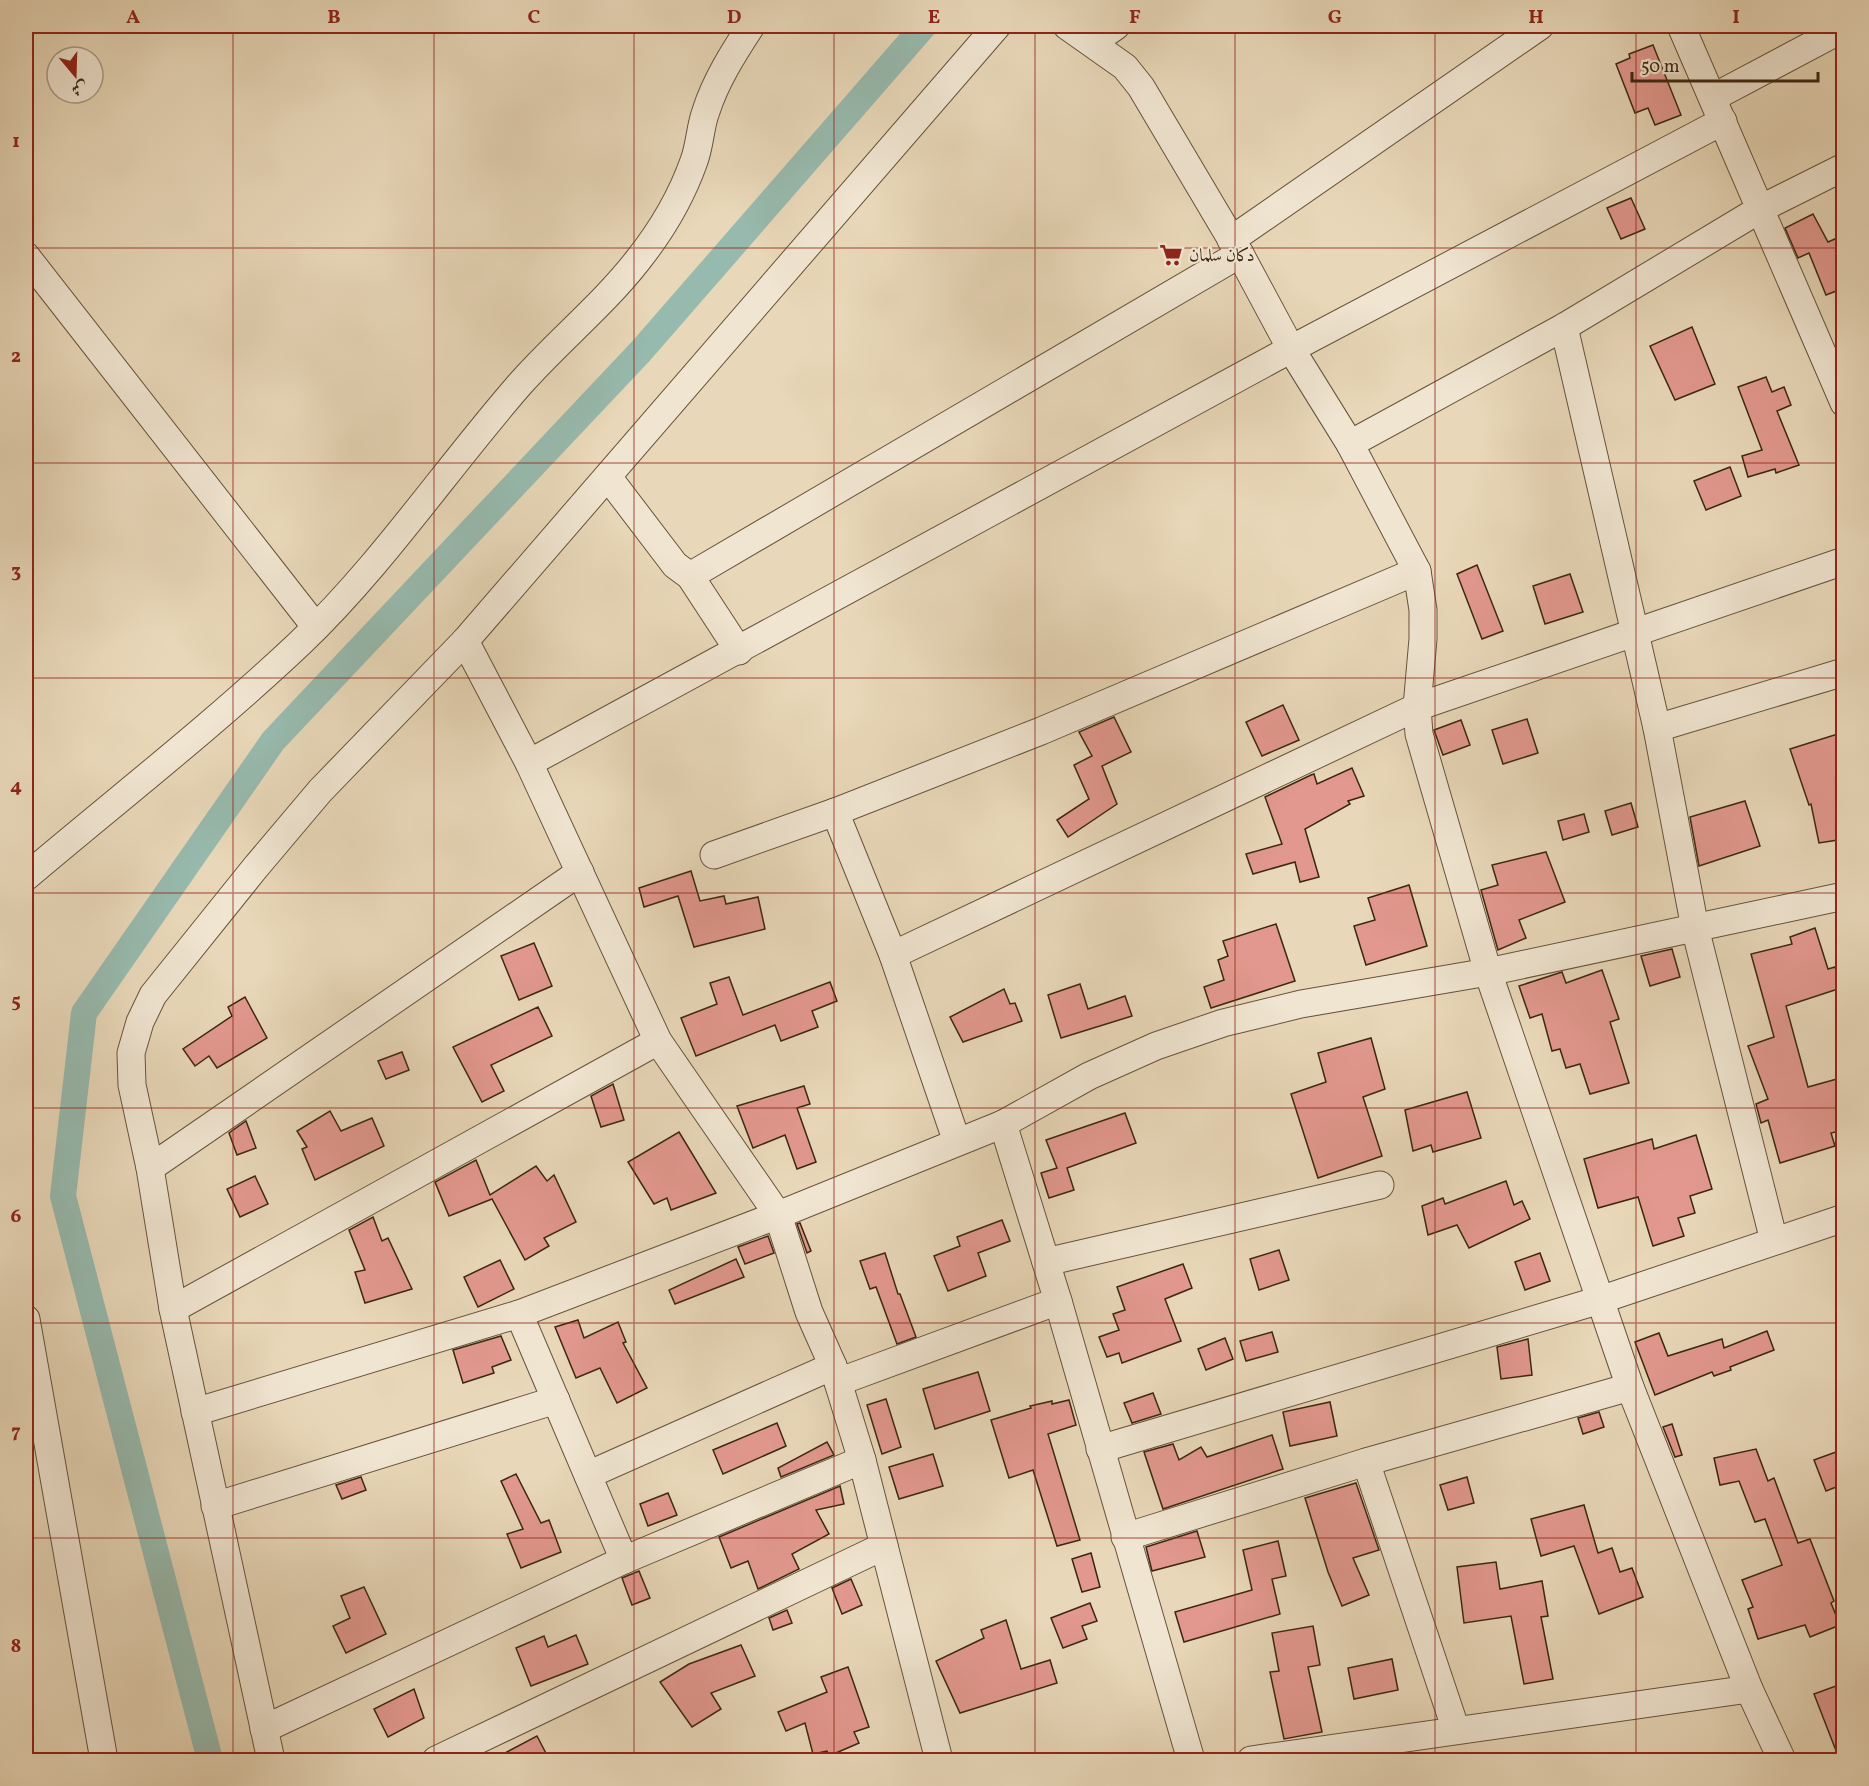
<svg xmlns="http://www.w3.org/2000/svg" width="1869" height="1786" viewBox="0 0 1869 1786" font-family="Vollkorn,Amiri,serif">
	<rect width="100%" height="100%" fill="#e8d7b8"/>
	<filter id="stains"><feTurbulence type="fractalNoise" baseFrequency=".00333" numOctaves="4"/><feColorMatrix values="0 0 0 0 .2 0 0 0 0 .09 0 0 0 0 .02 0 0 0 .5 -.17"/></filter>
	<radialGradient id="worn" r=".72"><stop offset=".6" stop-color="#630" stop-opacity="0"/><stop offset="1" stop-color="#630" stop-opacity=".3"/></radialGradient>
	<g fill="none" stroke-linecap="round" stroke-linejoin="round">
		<!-- canal -->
		<path stroke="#97baae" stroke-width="26" d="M210,1760L63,1196L84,1013L273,741L641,351L924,26"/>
	</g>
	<!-- building -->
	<g fill="#e2988e" stroke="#3b2711" stroke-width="1.5">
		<path d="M1653,45L1681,115L1655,125L1648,108L1635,113L1616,64L1630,58L1629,54Z"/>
		<path d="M1631,198L1645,229L1621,239L1607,208Z"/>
		<path d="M1813,214L1828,242L1844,235V288L1826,295L1809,253L1798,258L1785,228Z"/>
		<path d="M1692,327L1715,384L1675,400L1650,346Z"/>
		<path d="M1766,377L1772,392L1784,387L1791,405L1777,411L1799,465L1776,473L1775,469L1748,477L1742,456L1762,450L1738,387Z"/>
		<path d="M1730,467L1741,496L1706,510L1694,481Z"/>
		<path d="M1477,565L1503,631L1482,639L1457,574Z"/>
		<path d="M1570,574L1583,612L1545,624L1533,586Z"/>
		<path d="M1283,705L1299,740L1262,756L1246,722Z"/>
		<path d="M1114,717L1131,752L1102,766L1117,804L1068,837L1057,820L1089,799L1074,765L1092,756L1079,732Z"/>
		<path d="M1527,719L1538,753L1503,764L1492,730Z"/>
		<path d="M1461,720L1470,745L1443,755L1434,730Z"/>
		<path d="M1844,732V839L1819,843L1811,804L1809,805L1790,749Z"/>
		<path d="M1352,768L1364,796L1348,801L1350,804L1305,829L1319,877L1300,882L1295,862L1253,874L1246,854L1282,844L1265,797L1311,775L1314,774L1317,784Z"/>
		<path d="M1745,801L1760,846L1699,866L1690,817Z"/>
		<path d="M1631,803L1638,827L1612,835L1605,811Z"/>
		<path d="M1584,814L1589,832L1563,840L1558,821Z"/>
		<path d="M1546,852L1565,902L1519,920L1526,938L1498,950L1481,890L1498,885L1492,865Z"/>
		<path d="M691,871L700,901L724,896L726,904L758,897L765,929L694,947L678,896L644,907L639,888Z"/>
		<path d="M1409,885L1427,946L1366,965L1354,926L1375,920L1368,898Z"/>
		<path d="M1276,924L1295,981L1211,1008L1204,987L1224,980L1218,960L1228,956L1223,941Z"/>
		<path d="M1815,928L1828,969L1835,967L1841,988L1786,1006L1808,1087L1844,1077V1130L1831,1133L1835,1146L1780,1163L1768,1120L1761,1123L1756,1104L1768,1099L1748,1046L1774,1037L1751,954L1792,944L1790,937Z"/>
		<path d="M534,943L552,986L519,1000L501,956Z"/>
		<path d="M1672,949L1680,977L1650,986L1641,956Z"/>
		<path d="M1602,970L1619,1019L1610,1022L1629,1083L1590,1094L1580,1064L1566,1068L1560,1049L1552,1051L1542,1014L1530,1018L1519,986L1562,972L1566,983Z"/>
		<path d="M729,977L743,1015L830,982L837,1001L812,1011L818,1027L781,1041L775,1025L696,1056L681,1018L717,1004L710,983Z"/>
		<path d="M1080,984L1088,1009L1125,996L1132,1016L1061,1038L1048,995Z"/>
		<path d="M1004,989L1010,1004L1015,1003L1022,1021L963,1042L950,1017Z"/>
		<path d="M245,997L267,1038L217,1068L209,1056L195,1066L183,1049L232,1016L228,1007Z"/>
		<path d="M538,1007L552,1036L491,1065L504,1091L482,1102L453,1047Z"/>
		<path d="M1371,1038L1385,1089L1363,1097L1382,1156L1318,1178L1291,1094L1326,1082L1318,1053Z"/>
		<path d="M402,1052L409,1070L386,1079L378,1061Z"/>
		<path d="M613,1084L624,1120L601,1127L591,1096Z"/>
		<path d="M804,1086L810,1104L797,1108L816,1162L797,1169L785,1135L753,1148L737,1106Z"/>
		<path d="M1467,1092L1481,1138L1433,1152L1431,1145L1413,1151L1405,1110Z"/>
		<path d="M330,1111L341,1131L372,1118L384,1146L315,1180L302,1149L307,1147L297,1131Z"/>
		<path d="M1125,1113L1136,1143L1067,1168L1074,1190L1049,1198L1041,1173L1057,1168L1046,1140Z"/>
		<path d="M246,1121L256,1148L237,1155L229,1133Z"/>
		<path d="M679,1132L716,1193L671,1210L667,1198L654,1204L628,1162Z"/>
		<path d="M1696,1135L1712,1189L1690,1196L1695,1213L1678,1218L1684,1236L1653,1246L1638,1197L1598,1208L1584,1159L1652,1139L1654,1149Z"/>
		<path d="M476,1160L490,1195L536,1166L547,1181L554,1175L576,1222L544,1238L549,1246L525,1260L492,1199L449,1216L435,1182Z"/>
		<path d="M255,1176L268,1204L240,1217L227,1189Z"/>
		<path d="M1506,1181L1514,1205L1522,1201L1530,1219L1469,1248L1457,1225L1428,1235L1422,1206L1443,1198L1445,1204Z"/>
		<path d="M373,1217L382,1241L388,1238L412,1289L365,1303L355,1272L365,1270L349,1230Z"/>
		<path d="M1002,1220L1010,1241L978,1253L986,1276L948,1291L934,1256L960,1246L957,1237Z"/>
		<path d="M800,1223L811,1251L807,1253L797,1224Z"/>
		<path d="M768,1236L774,1253L745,1264L738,1247Z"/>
		<path d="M1279,1250L1289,1280L1259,1290L1250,1259Z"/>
		<path d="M885,1253L898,1294H900L916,1337L897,1344L876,1287L870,1289L860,1261Z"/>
		<path d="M1540,1253L1550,1281L1525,1290L1515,1262Z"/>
		<path d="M736,1259L744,1277L675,1304L669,1290Z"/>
		<path d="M500,1260L514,1289L478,1307L464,1277Z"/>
		<path d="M1183,1264L1192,1288L1165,1299L1181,1341L1122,1363L1119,1353L1107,1357L1099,1337L1119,1330L1113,1314L1125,1310L1117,1287Z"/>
		<path d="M578,1320L584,1338L618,1322L626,1342L623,1343L647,1388L617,1403L600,1368L576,1378L555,1327Z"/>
		<path d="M1767,1331L1774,1350L1730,1367L1731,1370L1714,1376L1712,1372L1655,1395L1635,1342L1659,1333L1668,1356L1722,1339L1724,1348Z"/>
		<path d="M1272,1332L1278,1352L1246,1361L1240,1341Z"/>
		<path d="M501,1336L511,1360L492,1367L494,1373L463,1383L453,1350Z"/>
		<path d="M1225,1338L1233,1359L1206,1370L1198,1349Z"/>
		<path d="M1528,1339L1532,1375L1501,1379L1497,1347Z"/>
		<path d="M978,1372L990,1411L935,1429L923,1389Z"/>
		<path d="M1153,1393L1161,1414L1132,1423L1124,1403Z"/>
		<path d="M886,1399L901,1447L882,1454L867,1405Z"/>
		<path d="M1069,1400L1076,1425L1048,1434L1080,1540L1057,1546L1033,1470L1009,1478L991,1420L1031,1408L1030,1406L1052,1401V1404Z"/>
		<path d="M1330,1402L1337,1436L1290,1446L1283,1412Z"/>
		<path d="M1599,1412L1604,1427L1583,1434L1578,1418Z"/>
		<path d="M777,1423L786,1446L723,1474L713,1450Z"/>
		<path d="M1672,1424L1682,1455L1675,1457L1663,1427Z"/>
		<path d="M1272,1435L1283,1469L1163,1509L1144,1452L1173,1444L1179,1460L1201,1447L1207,1457Z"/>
		<path d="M827,1442L834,1455L781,1477L778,1468Z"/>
		<path d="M1756,1449L1768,1481L1774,1478L1798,1543L1810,1539L1834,1601L1831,1603L1840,1625L1810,1637L1805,1625L1758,1639L1748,1609L1753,1607L1742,1580L1782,1565L1765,1519L1755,1522L1739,1481L1720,1485L1714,1458Z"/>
		<path d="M1844,1449V1484L1826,1491L1814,1460Z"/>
		<path d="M933,1454L943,1486L899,1499L889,1467Z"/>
		<path d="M516,1474L541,1523L549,1520L561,1552L521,1568L507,1534L523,1529L501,1481Z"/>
		<path d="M361,1477L366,1490L342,1499L336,1485Z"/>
		<path d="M1467,1477L1474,1503L1448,1510L1440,1485Z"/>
		<path d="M1356,1483L1379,1550L1353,1558L1369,1595L1342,1606L1328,1572L1305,1498Z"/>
		<path d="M840,1486L844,1504L816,1510L829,1534L792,1554L799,1569L758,1589L748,1561L731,1568L719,1537Z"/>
		<path d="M668,1493L677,1515L648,1526L640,1504Z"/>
		<path d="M1584,1505L1598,1553L1612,1548L1620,1572L1632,1568L1643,1597L1599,1614L1574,1546L1541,1556L1531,1519Z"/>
		<path d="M1197,1531L1205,1557L1152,1571L1146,1547Z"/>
		<path d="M1278,1541L1286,1576L1272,1579L1280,1614L1184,1642L1175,1612L1252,1590L1243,1550Z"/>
		<path d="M1091,1553L1100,1587L1082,1592L1072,1559Z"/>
		<path d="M1496,1562L1500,1589L1542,1581L1548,1616L1541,1617L1553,1679L1524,1684L1511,1616L1464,1623L1457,1567Z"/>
		<path d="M639,1571L650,1598L632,1605L622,1578Z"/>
		<path d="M851,1579L862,1605L842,1614L832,1588Z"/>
		<path d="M364,1587L386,1634L346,1653L333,1626L350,1618L341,1596Z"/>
		<path d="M1090,1603L1097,1621L1082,1626L1087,1639L1063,1648L1051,1618Z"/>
		<path d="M787,1610L792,1623L773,1630L769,1618Z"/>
		<path d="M1006,1620L1021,1669L1050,1660L1057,1683L960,1713L936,1661L984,1638L981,1630Z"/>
		<path d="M1313,1626L1320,1665L1308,1667L1322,1732L1284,1739L1270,1672L1279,1671L1272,1633Z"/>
		<path d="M576,1635L588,1664L531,1686L516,1648L544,1636L548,1647Z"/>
		<path d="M741,1645L755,1676L711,1693L721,1709L692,1727L660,1682L689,1664Z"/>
		<path d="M1392,1659L1398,1690L1354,1699L1348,1668Z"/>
		<path d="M848,1667L869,1727L854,1732L859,1743L829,1756L827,1751L813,1754L805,1723L786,1731L778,1712L827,1692L821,1677Z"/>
		<path d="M1844,1683V1761H1840L1814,1694Z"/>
		<path d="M414,1689L424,1718L388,1737L374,1709Z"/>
		<path d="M537,1736L550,1761H490Z"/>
	</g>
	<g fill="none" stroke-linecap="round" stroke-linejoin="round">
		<!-- street casing -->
		<g stroke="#66533b" stroke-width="29">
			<g id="street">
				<path d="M1067,26L1125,67L1141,87L1240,254L1291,349L1350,444L1417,571L1423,610V639L1417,707L1419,734L1488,972L1630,1387L1749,1689L1782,1760"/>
				<path d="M1681,26L1844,403"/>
				<path d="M1093,42L1116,26"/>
				<path d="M1714,97L1844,28"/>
				<path d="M1231,240L1540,26"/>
				<path d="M26,256L315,626"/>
				<path d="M1564,327L1657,728L1695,928L1774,1241"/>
				<path d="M1350,444L1564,327L1762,208L1844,167"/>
				<path d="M608,477L675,565L690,576L739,651"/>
				<path d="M690,576L1240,254"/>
				<path d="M465,641L529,763L658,1041L778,1215L809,1312L833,1366L862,1460L939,1760"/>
				<path d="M1657,728L1844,672"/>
				<path d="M529,763L1291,349L1723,121"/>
				<path d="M835,812L893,955L957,1142"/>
				<path d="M714,855L835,812L1041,731L1417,571"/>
				<path d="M26,877C117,800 212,726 299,644C382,565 445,470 520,384C558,341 603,305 638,260C661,231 682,195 694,161C700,145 700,127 706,111C716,80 734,52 751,26"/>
				<path d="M893,955L1417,707L1844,561"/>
				<path d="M1003,1124L1058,1301L1191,1760"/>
				<path d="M150,1168L580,872"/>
				<path d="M1046,1262L1380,1185"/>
				<path d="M173,1309L658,1041"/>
				<path d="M519,1314L624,1560"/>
				<path d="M26,1319L104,1760"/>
				<path d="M838,1382L1058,1301"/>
				<path d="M195,1412L519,1314L778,1215L1003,1124L1089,1076L1156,1046L1223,1023L1301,1004L1488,972L1844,896"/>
				<path d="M1100,1449L1600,1300L1844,1218"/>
				<path d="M1366,1462L1456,1730"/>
				<path d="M588,1475L833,1366"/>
				<path d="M215,1506L556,1400"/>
				<path d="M1125,1537L1366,1462L1630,1387"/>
				<path d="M264,1729L624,1560L862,1460"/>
				<path d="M271,1760L173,1309L150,1168L132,1085L131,1053L140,1022L153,995L255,868L320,791L465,641L997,26"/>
				<path d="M436,1760L884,1546"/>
				<path d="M1251,1760L1749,1689"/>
			</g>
		</g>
		<!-- street -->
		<use href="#street" stroke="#f0e5d1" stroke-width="27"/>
	</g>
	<!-- grid -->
	<path fill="none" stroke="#8f2418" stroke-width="1.5" stroke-opacity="0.55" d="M233,26V1760M434,26V1760M634,26V1760M834,26V1760M1035,26V1760M1235,26V1760M1435,26V1760M1636,26V1760M26,248H1844M26,463H1844M26,678H1844M26,893H1844M26,1108H1844M26,1323H1844M26,1538H1844"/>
	<!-- icons -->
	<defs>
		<g id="supermarket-bare" transform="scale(1.8)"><path d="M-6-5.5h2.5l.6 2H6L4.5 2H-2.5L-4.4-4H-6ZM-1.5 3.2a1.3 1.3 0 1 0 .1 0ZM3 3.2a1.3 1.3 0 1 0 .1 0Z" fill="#8f2418" stroke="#f0e5d1" stroke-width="2.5" paint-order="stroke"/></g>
	</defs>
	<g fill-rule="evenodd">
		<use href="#supermarket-bare" x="1171" y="255"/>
	</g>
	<g text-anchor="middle" stroke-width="4.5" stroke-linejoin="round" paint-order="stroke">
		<!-- poi labels -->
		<g font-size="18" fill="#3b2711" stroke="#f0e5d1" text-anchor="start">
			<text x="1189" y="261">دكان سلمان</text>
		</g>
	</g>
	<!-- margin -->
	<rect width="1869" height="1786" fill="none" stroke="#e8d7b8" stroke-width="66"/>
	<!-- north arrow -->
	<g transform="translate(75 75) rotate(161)"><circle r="28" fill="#f0e5d1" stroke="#a89984" stroke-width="1.5"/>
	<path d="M0-4.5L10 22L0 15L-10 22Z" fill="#8f2418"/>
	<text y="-9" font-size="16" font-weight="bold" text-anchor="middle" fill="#3b2711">ش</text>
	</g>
	<!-- scale -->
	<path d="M1632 72v9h186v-9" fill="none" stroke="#3b2711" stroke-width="3"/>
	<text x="1641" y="72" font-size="18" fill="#3b2711" stroke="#f0e5d1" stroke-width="4.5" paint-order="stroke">50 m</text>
	<rect x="33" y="33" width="1803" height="1720" fill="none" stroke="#8f2418" stroke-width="2"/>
	<g font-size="20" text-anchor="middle" font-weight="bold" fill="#8f2418">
		<text x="133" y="23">A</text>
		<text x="334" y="23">B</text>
		<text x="534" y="23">C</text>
		<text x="734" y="23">D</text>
		<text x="934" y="23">E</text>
		<text x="1135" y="23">F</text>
		<text x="1335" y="23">G</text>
		<text x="1536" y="23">H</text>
		<text x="1736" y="23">I</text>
		<text x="16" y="147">1</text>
		<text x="16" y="362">2</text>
		<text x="16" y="577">3</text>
		<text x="16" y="792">4</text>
		<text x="16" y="1007">5</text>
		<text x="16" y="1222">6</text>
		<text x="16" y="1437">7</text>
		<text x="16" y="1652">8</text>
	</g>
	<rect width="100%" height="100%" filter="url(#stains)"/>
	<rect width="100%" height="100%" fill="url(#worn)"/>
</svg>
